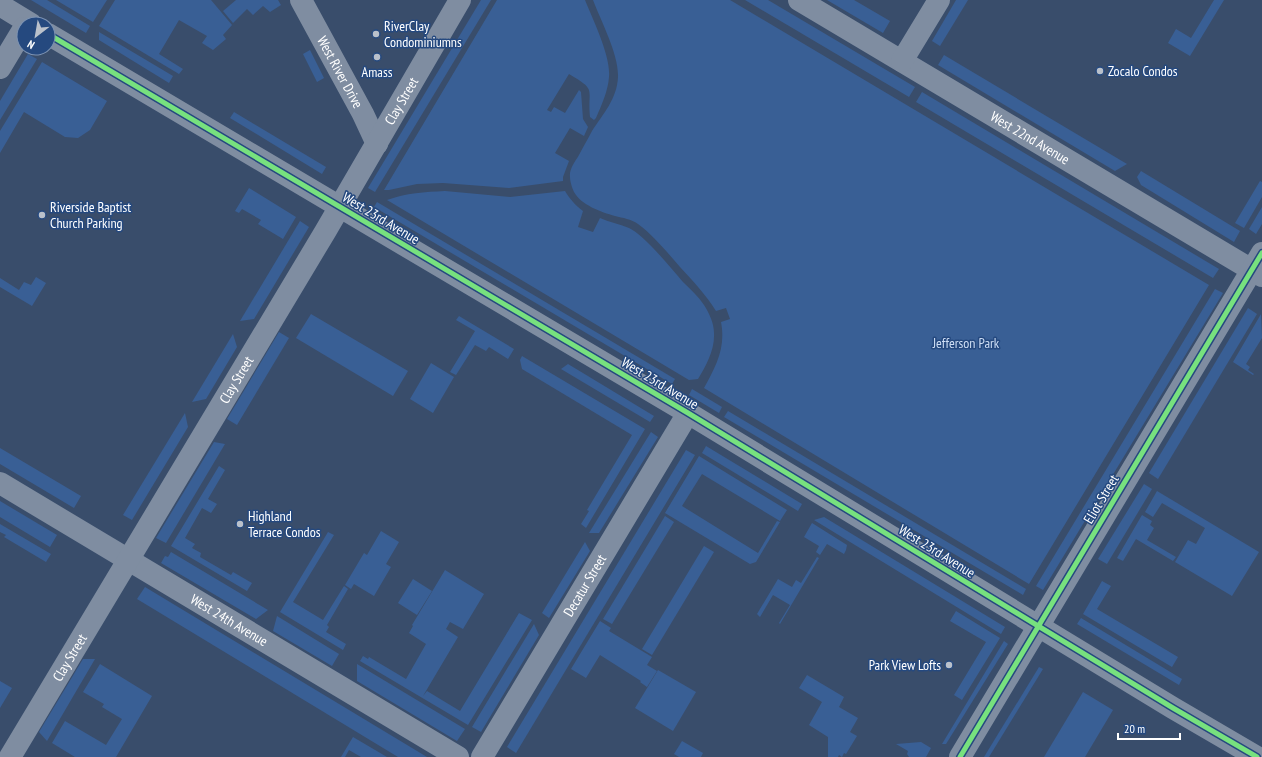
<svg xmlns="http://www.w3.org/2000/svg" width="1262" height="757" viewBox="0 0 1262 757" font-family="'PT Sans Narrow',sans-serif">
	<rect width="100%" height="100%" fill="#394d6b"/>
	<!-- green -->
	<g fill="#395f95">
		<path d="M31,0H47L90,26L86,33Z"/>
		<path d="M56,0H107L93,22Z"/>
		<path d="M115,0H211L232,25L223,35L226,39L213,50L202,43L207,36L179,20L159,54L183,69L179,74L99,26Z"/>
		<path d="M236,0H278L281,5L270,12L263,6L253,15L247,9L233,23L223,11Z"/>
		<path d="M481,0H491L375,192L368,188Z"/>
		<path d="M497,0H585C593,20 611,56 609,77C608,91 602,104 596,118L594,120L590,117C587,88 598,91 569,74L547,110L551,112L554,107L565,113L579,90L581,92L583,119L588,127L584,136L570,128L555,153L569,161L563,177V181L509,188L443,183L417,184L389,190H384Z"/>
		<path d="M593,0H730L1209,285L1029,584L704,388C716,366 726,348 721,322L730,319L726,308L716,311C706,295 693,281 680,267C667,252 653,235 638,224C631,219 623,218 615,216C601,212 581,205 574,192C572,188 570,181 570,177C569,169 575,162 579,155C583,147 588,139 592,131C603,114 617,99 618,77C619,55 601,21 593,0Z"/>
		<path d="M745,0H768L915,87L909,97Z"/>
		<path d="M827,0H854L890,21L883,33Z"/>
		<path d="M956,0H968L940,46L932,41Z"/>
		<path d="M1214,0H1224L1190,56L1168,43L1176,29L1191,38Z"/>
		<path d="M99,32L173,76L169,83L99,40Z"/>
		<path d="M310,50L324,78L317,82L303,54Z"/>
		<path d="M28,54L37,59L0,120V101Z"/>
		<path d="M944,55L1127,164L1115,171L938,65Z"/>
		<path d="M42,62L107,101L90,130L78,138L65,137L24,112L0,153V131Z"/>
		<path d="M922,92L1219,269L1213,278L916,102Z"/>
		<path d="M234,112L326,167L322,174L230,118Z"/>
		<path d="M1141,171L1240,231L1234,242L1141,185L1137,177Z"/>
		<path d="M1260,181L1262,182V197L1244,228L1235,223Z"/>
		<path d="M249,188L296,217L283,239L258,224L261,220L242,209L239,213L235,211Z"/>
		<path d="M445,191L510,197L565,191C570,199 575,205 583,211L578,227L593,232L600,218C609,222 619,224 629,228C643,234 672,269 683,282C690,289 698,296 704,305C709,313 714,323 714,333C715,350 706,366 698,379L689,380L387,200C406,193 425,192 445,191Z"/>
		<path d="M377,202L675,379L672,384L374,207Z"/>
		<path d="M1262,207V224L1256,234L1249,229Z"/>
		<path d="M300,221L309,227L254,319L240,321Z"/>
		<path d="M36,277L46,283L32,306L0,287V278L19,290L24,282L31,285Z"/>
		<path d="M1215,289L1223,293L1043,590L1036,586Z"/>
		<path d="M1248,308L1257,314L1158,479L1149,473Z"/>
		<path d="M311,314L408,371L393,396L296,338Z"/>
		<path d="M1261,314L1262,338L1246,364L1250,367L1248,370L1254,374L1253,375L1233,362Z"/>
		<path d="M459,316L514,349L508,359L489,347L486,351L475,345L456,375L450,372L475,331L456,320Z"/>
		<path d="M279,332L289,338L237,425L227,419Z"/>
		<path d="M233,334L237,347L206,399L192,402Z"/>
		<path d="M522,356L645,429L586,528L581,524L589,511L587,510L632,435L522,369L520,360Z"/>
		<path d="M431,363L454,377L433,413L410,399Z"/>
		<path d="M568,364L654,416L650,422L561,369Z"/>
		<path d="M692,389L722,407L719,413L689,395Z"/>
		<path d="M728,411L1026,589L1023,595L724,417Z"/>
		<path d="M185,413L188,427L132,520L123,515Z"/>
		<path d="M651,432L658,437L599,533H589Z"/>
		<path d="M214,442L225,444L166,543L156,538Z"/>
		<path d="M706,446L802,504L798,511L702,453Z"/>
		<path d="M0,448L81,496L74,508L0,464Z"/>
		<path d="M686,450L695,455L516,753L507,747Z"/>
		<path d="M699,456L787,510L780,521L702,474L682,506L758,553L777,521L780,522L756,562L750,564L665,513Z"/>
		<path d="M219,466L225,470L208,499L217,504L211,513L202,508L185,538L195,544L192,548L201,553L200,557L231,575L233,572L252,583L247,591L171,546Z"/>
		<path d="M1144,484L1152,489L1107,564L1098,559Z"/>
		<path d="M1157,491L1259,552L1232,596L1175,562L1188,540L1196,544L1205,528L1162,503L1153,517L1145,512Z"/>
		<path d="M0,501L57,535L50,547L0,517Z"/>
		<path d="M1142,515L1152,521L1150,525L1154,528L1147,540L1176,557L1173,561L1136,539L1123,561L1117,558Z"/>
		<path d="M665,516L674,522L612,624L603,619Z"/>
		<path d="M824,517L1005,627L1001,634L814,520Z"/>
		<path d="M812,523L847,545L846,550L844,554L827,544L820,555L816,552L819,546L804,537Z"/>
		<path d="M0,524L51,554L46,562L4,537L6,535L0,532Z"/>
		<path d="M381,531L399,542L386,564L391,567L374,596L354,584L351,589L345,585L364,553L367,555Z"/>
		<path d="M328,532L334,535L293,602L323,620L344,586L348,589L327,625L329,627L326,632L346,644L343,650L280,612Z"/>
		<path d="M585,542L590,551L549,618L542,613Z"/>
		<path d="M704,546L714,552L652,655L642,649Z"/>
		<path d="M171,552L268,610L256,619L161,563L165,556L168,557Z"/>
		<path d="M817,557L819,558L780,624L779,623L790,605L773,595L760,617L757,614L778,579L792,587L796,580L801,583Z"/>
		<path d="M445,570L484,594L463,629L450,622L446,629L458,637L423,696L427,691L460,711L519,613L532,620L468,725L360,661L363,656L368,659L369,657L406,679L426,644L409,633L413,626L412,625Z"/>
		<path d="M413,579L432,591L417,615L398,603Z"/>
		<path d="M1102,581L1111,586L1097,609L1178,657L1172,667L1083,614Z"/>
		<path d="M145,587L427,757H398L137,599Z"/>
		<path d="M956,611L1000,638L962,700L954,695L986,642L950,621Z"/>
		<path d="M277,616L339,654L332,666L273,631Z"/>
		<path d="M1081,618L1182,679L1179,685L1077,624Z"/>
		<path d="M600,621L611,628L609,631L652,657L647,665L657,671L647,687L640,682L641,681L600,655L586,678L571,669Z"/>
		<path d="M534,624L539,635L481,732L472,727Z"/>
		<path d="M1004,641L1008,644L946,744H942Z"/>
		<path d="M83,659H95L47,741L39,732Z"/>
		<path d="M100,664L152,696L116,757H75L52,743L65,721L106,745L122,719L102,707L104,704L83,692Z"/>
		<path d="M357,664L465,729L457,741L357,681Z"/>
		<path d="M1039,667L1043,669L989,757H984Z"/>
		<path d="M658,670L696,692L673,731L635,708Z"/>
		<path d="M807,675L844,697L839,707L858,718L850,732L857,736L846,754L844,753L842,757L839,755L838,757H828V737L809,725L822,702L799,688Z"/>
		<path d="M0,681L12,688L0,708Z"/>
		<path d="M1083,692L1113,710L1085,757H1044Z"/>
		<path d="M353,737L387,757H361L349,750L345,757H341Z"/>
		<path d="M682,741L703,753L701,757H679L674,754Z"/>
		<path d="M921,742L931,748L926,757H909L907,754L908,751L896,744Z"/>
	</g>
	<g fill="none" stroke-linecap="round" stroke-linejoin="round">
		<!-- minor -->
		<g stroke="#7f8da1" stroke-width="22">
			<path id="s1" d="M301,0L363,114L377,144"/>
			<path id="s2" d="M799,0L1262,276"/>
			<path d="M0,5L31,24"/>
			<path d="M48,34L688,413L1173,708L1257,757"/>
			<path d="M902,61L939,0"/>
			<path d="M0,68L24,28"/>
			<path id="s3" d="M0,483L458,757"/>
			<path id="s4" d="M10,757L325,232L460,0"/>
			<path id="s5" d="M482,757L688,413"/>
			<path d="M960,757L1262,253"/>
		</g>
		<!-- cycleway casing -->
		<g stroke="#25497f" stroke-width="8">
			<g id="cycleway">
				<path d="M48,34L688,413L1173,708L1257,757"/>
				<path d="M960,757L1262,253"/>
			</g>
		</g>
		<!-- cycleway -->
		<use href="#cycleway" stroke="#77e17e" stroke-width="5"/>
	</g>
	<!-- markers -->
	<g fill="#bac1cb" stroke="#25497f" stroke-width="1.5">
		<circle cx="376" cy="34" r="4"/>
		<circle cx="377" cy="57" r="4"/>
		<circle cx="1100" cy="71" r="4"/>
		<circle cx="42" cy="215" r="4"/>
		<circle cx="240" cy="524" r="4"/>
		<circle cx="949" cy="665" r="4"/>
	</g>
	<g text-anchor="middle" stroke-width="3" stroke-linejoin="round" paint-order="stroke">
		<!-- poi labels -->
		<g font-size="14" fill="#fff" stroke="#25497f" text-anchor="start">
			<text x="384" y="31">RiverClay<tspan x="384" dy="16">Condominiumns</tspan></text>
			<text x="1108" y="76">Zocalo Condos</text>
			<text x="377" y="77" text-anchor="middle">Amass</text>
			<text x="50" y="212">Riverside Baptist<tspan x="50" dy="16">Church Parking</tspan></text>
			<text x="248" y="521">Highland<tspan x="248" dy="16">Terrace Condos</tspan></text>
			<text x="941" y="670" text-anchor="end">Park View Lofts</text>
		</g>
		<!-- street labels -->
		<g font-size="14" fill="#fff" stroke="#25497f">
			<text dy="5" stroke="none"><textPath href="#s1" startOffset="82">West River Drive</textPath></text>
			<text dy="5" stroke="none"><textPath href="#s4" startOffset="764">Clay Street</textPath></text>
			<text dy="5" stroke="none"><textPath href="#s2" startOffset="269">West 22nd Avenue</textPath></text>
			<text transform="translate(381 218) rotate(31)" y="5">West 23rd Avenue</text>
			<text dy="5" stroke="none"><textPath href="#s4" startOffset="440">Clay Street</textPath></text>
			<text transform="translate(660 383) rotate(31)" y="5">West 23rd Avenue</text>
			<text transform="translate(1101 499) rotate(-59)" y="5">Eliot Street</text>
			<text transform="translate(937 551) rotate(32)" y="5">West 23rd Avenue</text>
			<text dy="5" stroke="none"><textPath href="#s5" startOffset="200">Decatur Street</textPath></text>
			<text dy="5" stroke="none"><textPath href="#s3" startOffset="267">West 24th Avenue</textPath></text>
			<text dy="5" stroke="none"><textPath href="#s4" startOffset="116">Clay Street</textPath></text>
		</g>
		<!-- park labels -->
		<g font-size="14" fill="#cedef5" stroke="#25497f">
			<text x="966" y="348">Jefferson Park</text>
		</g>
	</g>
	<!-- north arrow -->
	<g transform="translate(36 36) rotate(211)"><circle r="19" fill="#25497f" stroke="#7c92b2"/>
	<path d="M0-3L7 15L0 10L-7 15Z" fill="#bac1cb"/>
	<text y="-6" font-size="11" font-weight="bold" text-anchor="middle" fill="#ffffff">N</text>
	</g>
	<!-- scale -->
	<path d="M1118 733v6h62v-6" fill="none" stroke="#ffffff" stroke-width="2"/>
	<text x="1124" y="733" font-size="12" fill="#ffffff" stroke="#25497f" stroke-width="3" paint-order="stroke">20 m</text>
</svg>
